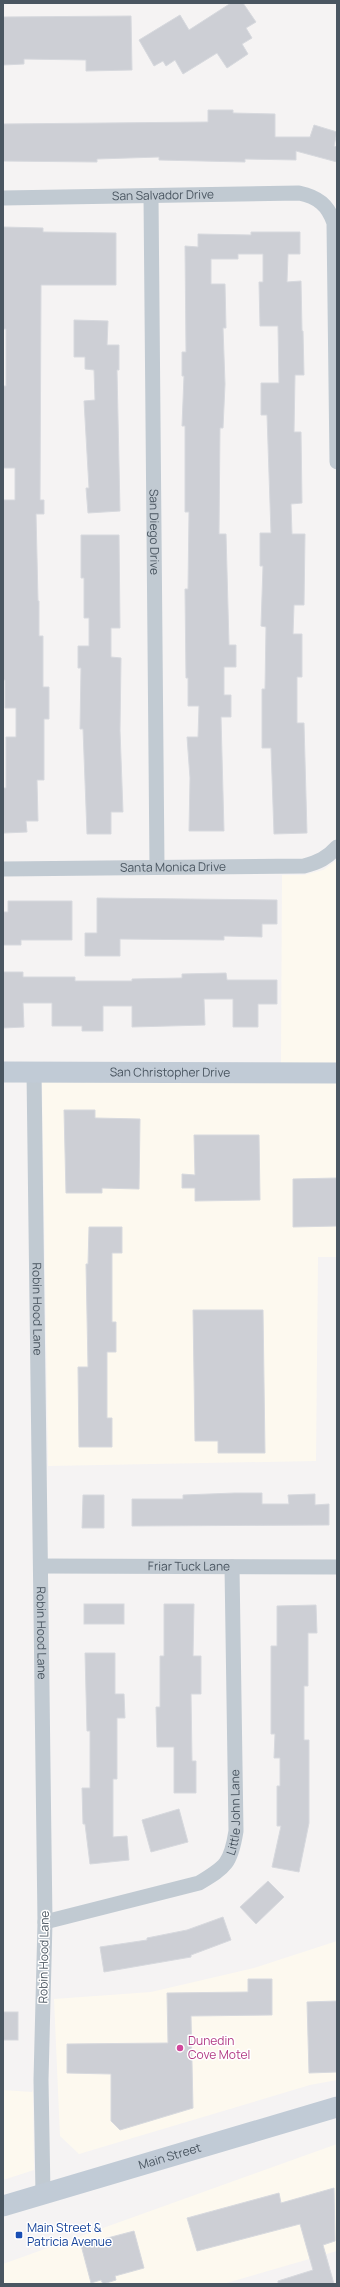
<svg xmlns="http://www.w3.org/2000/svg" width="340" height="2287" viewBox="0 0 340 2287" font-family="Manrope,sans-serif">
	<rect width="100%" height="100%" fill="#f5f3f3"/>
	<!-- commercial -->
	<g fill="#fdf9ef">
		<path d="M337,860V1064H281L282,875H304L323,870Z"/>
		<path d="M42,1082L337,1083V1257H318L316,1461L48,1466Z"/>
		<path d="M337,1941V2080L310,2085L79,2154L60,2136L54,1999L151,1992L254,1968Z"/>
		<path d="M3,2090L32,2092L33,2090L34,2170L3,2180Z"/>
		<path d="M337,2144V2251L223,2284H3V2264Z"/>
	</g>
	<!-- building -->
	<g fill="#cdcfd5" stroke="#d7d9de">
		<path d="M231,3H243L256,22L246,28L252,38L242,44L248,54L227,68L217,53L183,74L175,60L166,66L163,61L154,66L139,40L180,15L189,30Z"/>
		<path d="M131,16L132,70L86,71V60L24,59V64L3,65V17Z"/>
		<path d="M208,110H233V113L275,114V137H310L314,125L337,132L334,146L337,147V162L296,151V160L245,159V162L159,160V157L97,159V162L3,161V124L208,122Z"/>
		<path d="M3,227L43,228V232L116,233V285H41L40,500H44V514H36L38,601H39V636H43V687H49V719H44V780H37L38,821H26L27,832L4,833L3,788H6V737H16V708H5V680H3V500H15V468H3V386H6V329H3Z"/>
		<path d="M251,232H300V254H288L287,282L301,281L302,331H303L304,375H295L294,432H301L302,503L291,504L292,534H305L304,605H294L293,634H302V677H297V723H304L307,833L274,834L271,748H262V689H265L266,627L261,626L263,566H260V533H271L267,415H261V383H279L278,326H260L259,282H263V254H238V259H211V284H225L226,328H223L225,384L223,428H220L219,534H226L229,645H236V667H224V695H231V717H221L224,831H189L190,778L187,737H198L199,706H188V678H186L185,589H188L189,512H185V426H182L184,376H182V352H186L185,246L198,247V234L251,235Z"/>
		<path d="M74,320L108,321L107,345H119V370H117L120,511L88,513L86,488H89L84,401L95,400L94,370L85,369V357H74Z"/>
		<path d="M81,535H119L120,628H111V657L121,658L120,730L123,812H111V834H87L83,729H80L81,668H78V646H89V618H84V578H81Z"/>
		<path d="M97,898L277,900V924H262V937L224,936V940L120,939V956H85V933H97Z"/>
		<path d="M8,901H72V940H21V945H3V912H8Z"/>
		<path d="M3,972H23V977H75V981H132V979L182,978V974L226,973L227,980H277V1004H258V1027H233V999H204L205,1025L132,1027V1006H103V1031H82V1026H52V1003H23L24,1027L3,1028Z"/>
		<path d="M64,1110H95V1118L140,1119L139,1189L102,1188V1193H66Z"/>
		<path d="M194,1135H259L260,1200L195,1201V1188H182V1174L195,1175Z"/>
		<path d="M337,1178V1226L293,1227V1179Z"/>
		<path d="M89,1227H122V1253H112V1322H116V1352H107V1418H112V1447H79L78,1367H88L86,1264H88Z"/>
		<path d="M193,1310H263L265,1453H218V1441H195Z"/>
		<path d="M235,1493H262V1504H289L288,1495L315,1494V1505L329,1504V1525L132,1526V1499H183V1495Z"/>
		<path d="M83,1495H104V1528H82Z"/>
		<rect x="84" y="1604" width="40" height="20"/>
		<path d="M164,1604H194L193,1656H201V1694H191L192,1761H196V1793H174V1747H157L156,1707H160V1656H164Z"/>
		<path d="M316,1605L317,1633H308V1686H304V1740H309V1823L299,1872L272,1867L281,1826H277V1786H280V1758H274L275,1734H271V1646H277V1606Z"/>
		<path d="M85,1653H115V1694H124L125,1718H117V1779H113V1837L127,1836L129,1860L90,1864L85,1824H83L82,1788H90V1731H87Z"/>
		<path d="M179,1809L188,1842L151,1852L142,1820Z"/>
		<path d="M268,1881L284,1897L256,1924L240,1907Z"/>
		<path d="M223,1917L231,1940L191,1955V1957L104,1972L100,1947L147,1940V1938L187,1930Z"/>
		<path d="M248,1979H272V2015L191,2016L193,2108L120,2130L111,2121V2074L67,2073V2044L168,2043L167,1993L248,1992Z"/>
		<path d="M337,2001V2072L309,2073L307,2002Z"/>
		<rect x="3" y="2012" width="15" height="28"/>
		<path d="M334,2188L335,2241L323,2245L334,2284H278V2281L313,2270L300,2224L197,2251L187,2218L279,2193L281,2203Z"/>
		<path d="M134,2231L144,2268L115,2276L116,2280L103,2284L101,2280L91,2283L81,2245Z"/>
	</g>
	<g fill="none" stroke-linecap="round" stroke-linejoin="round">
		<!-- street -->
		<g stroke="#c1cad2" stroke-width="15">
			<path id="s1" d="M151,196L157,867"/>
			<path id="s2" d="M3,198L299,193C318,197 328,205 334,223L337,462"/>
			<path id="s3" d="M3,869L304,866C319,862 327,858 337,847"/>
			<path id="s4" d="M34,1072L45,1922L41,2080L43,2194"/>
			<path id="s5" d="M41,1566L337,1567"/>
			<path id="s6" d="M45,1922L199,1883C226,1867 231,1863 236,1831L232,1567"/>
		</g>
		<!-- secondary -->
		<g stroke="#c1cbd6" stroke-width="21">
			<path id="s7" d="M3,1072L337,1073"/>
			<path id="s8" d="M3,2206L337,2107"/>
		</g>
	</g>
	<!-- markers -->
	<circle fill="#d1479c" stroke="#fff" stroke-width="1.5" cx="180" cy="2048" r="4"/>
	<rect fill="#1a4fb4" stroke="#fff" stroke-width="1.5" x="15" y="2231" width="8" height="8" rx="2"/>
	<g text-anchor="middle" stroke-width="3" stroke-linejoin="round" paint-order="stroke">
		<!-- street labels -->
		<g font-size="12" fill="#4a5661" stroke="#fff">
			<text dy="4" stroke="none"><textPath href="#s2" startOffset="160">San Salvador Drive</textPath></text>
			<text dy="4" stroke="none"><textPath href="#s1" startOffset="336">San Diego Drive</textPath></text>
			<text dy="4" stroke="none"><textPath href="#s3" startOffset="170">Santa Monica Drive</textPath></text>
			<text dy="4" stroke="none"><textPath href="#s7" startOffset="167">San Christopher Drive</textPath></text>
			<text dy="4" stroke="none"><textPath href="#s4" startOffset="237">Robin Hood Lane</textPath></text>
			<text dy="4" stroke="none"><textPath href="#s5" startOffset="148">Friar Tuck Lane</textPath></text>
			<text dy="4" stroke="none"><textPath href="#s4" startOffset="561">Robin Hood Lane</textPath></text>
			<text dy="4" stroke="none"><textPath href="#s6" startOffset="245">Little John Lane</textPath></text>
			<text transform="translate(44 1957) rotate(-89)" y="4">Robin Hood Lane</text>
			<text dy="4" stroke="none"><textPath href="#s8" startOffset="174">Main Street</textPath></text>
		</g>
		<!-- hotel labels -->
		<g font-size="12" fill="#b23c85" stroke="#fff" text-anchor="start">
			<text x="188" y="2045">Dunedin<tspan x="188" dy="14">Cove Motel</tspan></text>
		</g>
		<!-- transit labels -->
		<g font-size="12" fill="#164399" stroke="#fff" text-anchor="start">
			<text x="27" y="2232">Main Street &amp;<tspan x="27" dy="14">Patricia Avenue</tspan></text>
		</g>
	</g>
	<!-- border -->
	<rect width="340" height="2287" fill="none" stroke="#4a5661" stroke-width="8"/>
</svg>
